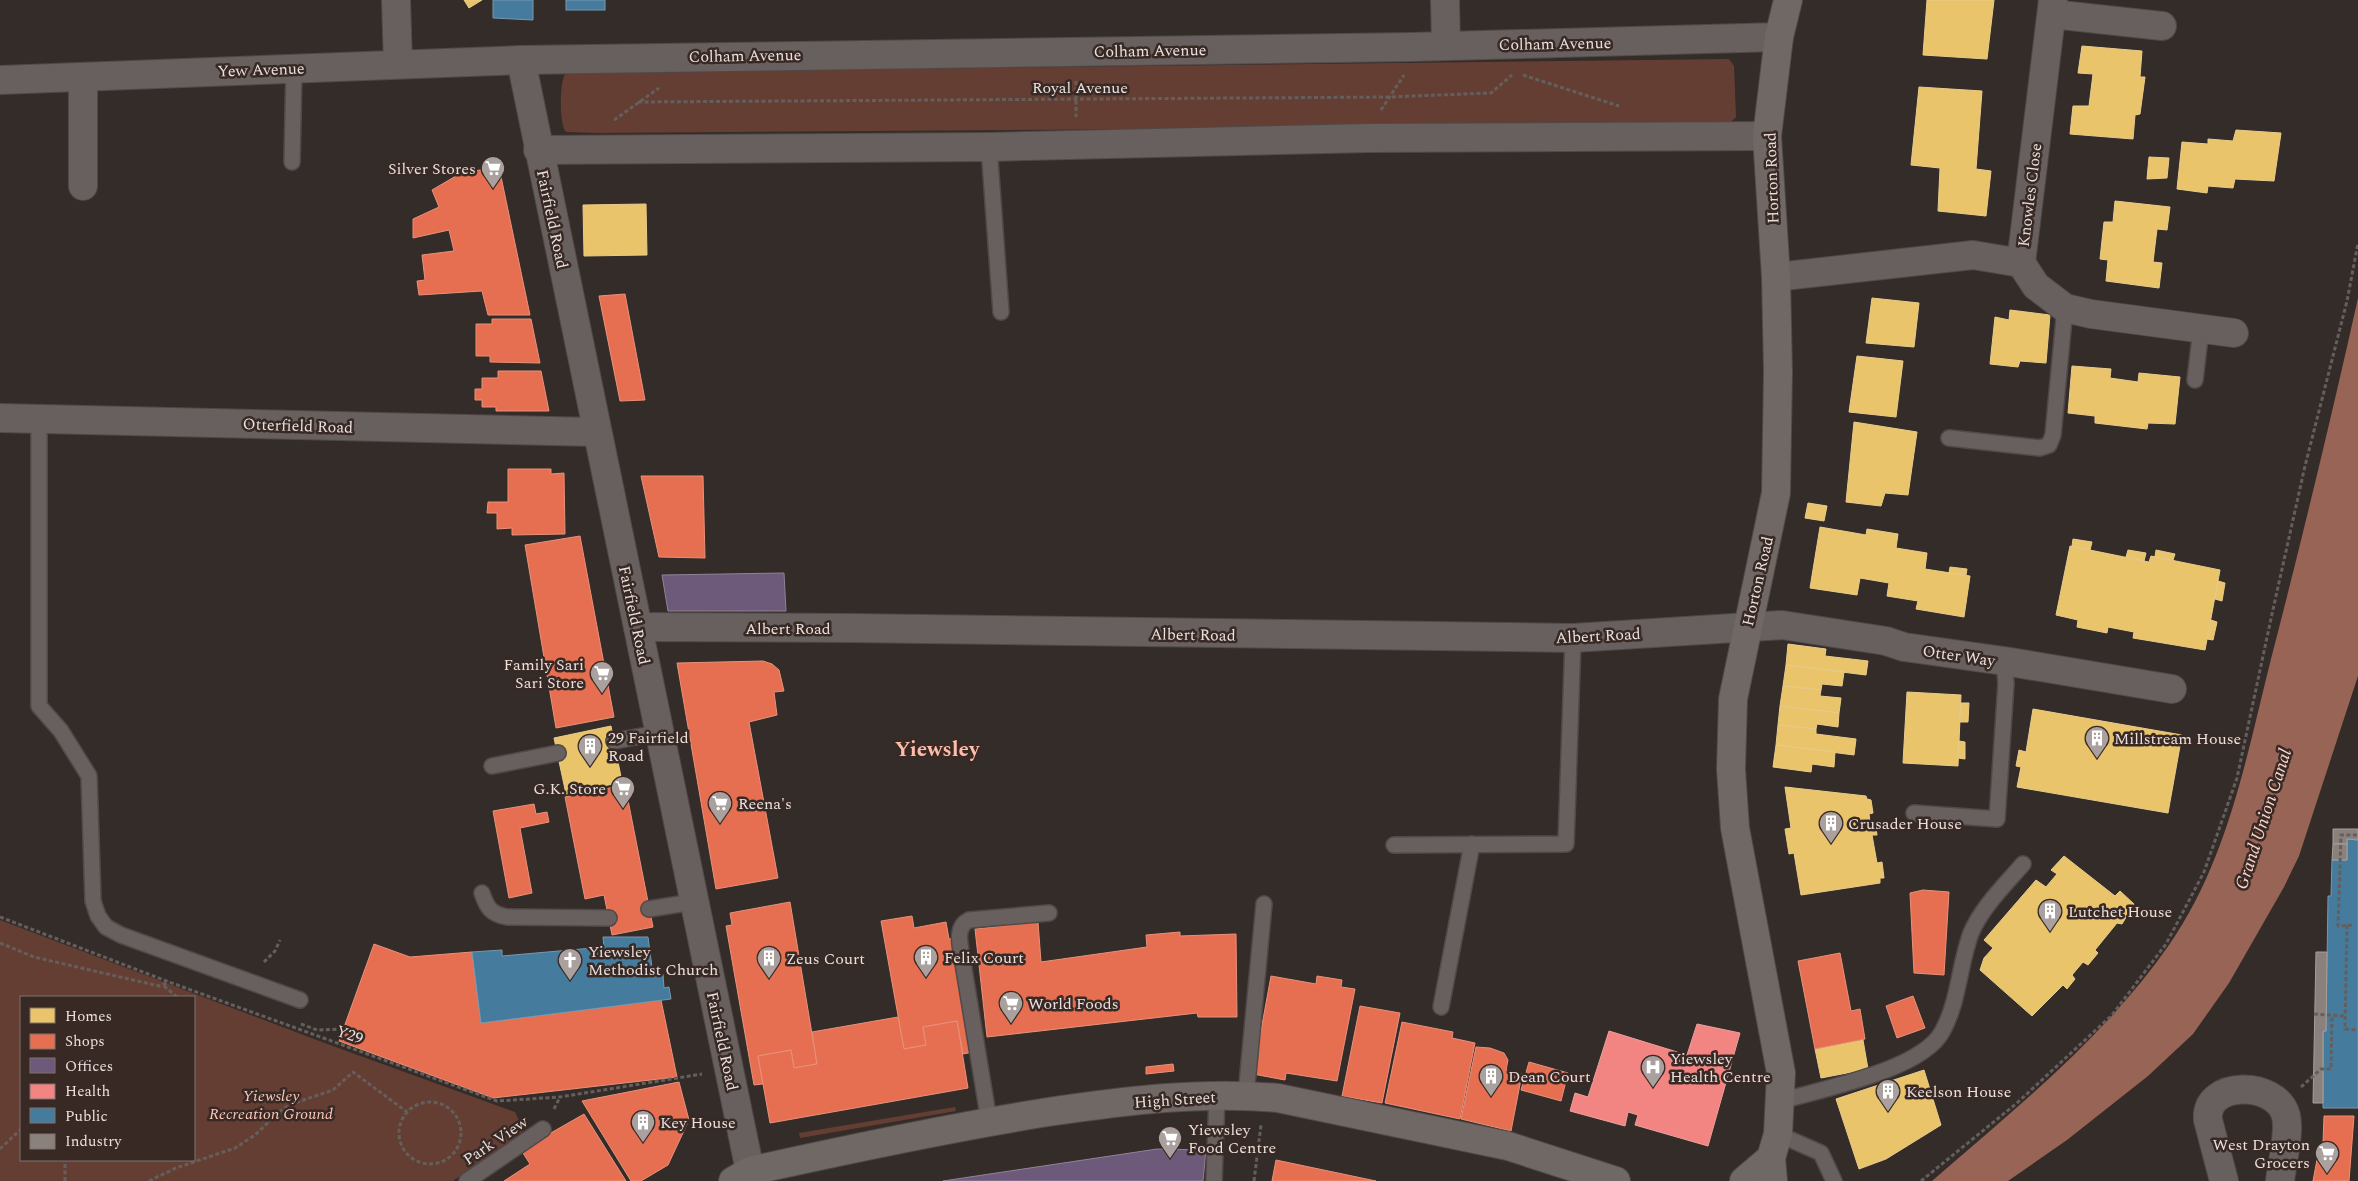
<svg xmlns="http://www.w3.org/2000/svg" width="2358" height="1181" viewBox="0 0 2358 1181" font-family="Spectral,serif">
	<rect width="100%" height="100%" fill="#342c29"/>
	<!-- green -->
	<g fill="#653e33" fill-rule="evenodd">
		<path d="M1729,59L1734,66L1736,117L1728,125L597,133L566,132C559,125 559,80 566,73Z"/>
		<path d="M0,920L330,1045L515,1112L524,1131L453,1181H0ZM21,997H194V1160H21Z"/>
		<path d="M955,1107L956,1111L800,1138L799,1133Z"/>
	</g>
	<!-- water -->
	<path fill="#976455" d="M2358,298V676L2299,856L2284,887L2229,983L2193,1034L2148,1076L2067,1140L2008,1181H1932C2017,1107 2104,1038 2169,945C2228,860 2246,758 2271,659C2302,539 2331,419 2358,298Z"/>
	<!-- homes -->
	<g fill="#e9c46a" stroke="#e9cc8c">
		<path d="M464,0H482L469,8Z"/>
		<path d="M1927,0H1994L1987,59L1923,55Z"/>
		<path d="M2082,46L2142,51L2140,77H2145L2140,114L2135,115L2133,139L2070,134L2073,106H2089L2093,74L2078,73Z"/>
		<path d="M1919,87L1982,91L1976,169L1991,171L1986,216L1938,211L1940,168L1911,165Z"/>
		<path d="M2236,130L2281,133L2274,181L2235,179L2233,188L2208,186L2207,193L2177,189L2182,142L2208,144V139L2233,141Z"/>
		<path d="M2149,157L2169,158L2167,178L2147,179Z"/>
		<path d="M2115,201L2170,207L2167,230L2157,229L2153,262L2162,263L2159,288L2106,281L2108,260L2100,259L2104,222H2113Z"/>
		<path d="M646,204L647,255L584,256L583,205Z"/>
		<path d="M1872,298L1919,303L1914,347L1866,343Z"/>
		<path d="M2010,310L2050,315L2046,363L2020,361L2018,367L1990,364L1995,317L2009,320Z"/>
		<path d="M1857,356L1903,361L1896,417L1849,412Z"/>
		<path d="M2072,366L2111,369L2110,378L2138,382L2139,373L2180,377L2175,424L2148,423L2147,429L2095,423V416L2068,413Z"/>
		<path d="M1854,422L1917,432L1908,495L1885,493L1881,506L1846,502Z"/>
		<path d="M1808,503L1827,506L1824,521L1805,518Z"/>
		<path d="M1820,527L1866,535L1867,529L1898,534L1896,548L1927,553L1925,569L1970,576L1964,617L1916,609L1918,601L1887,596L1889,583L1860,578L1857,595L1810,588Z"/>
		<path d="M2073,539L2092,542L2090,550L2072,546Z"/>
		<path d="M2070,546L2149,562L2151,556L2220,570L2205,650L2133,638L2134,632L2108,627L2107,633L2077,627L2078,620L2056,615Z"/>
		<path d="M2128,550L2146,553L2144,561L2126,557Z"/>
		<path d="M2156,550L2175,554L2173,560L2155,557Z"/>
		<path d="M1950,567L1967,569L1966,575L1949,573Z"/>
		<path d="M2218,581L2225,583L2222,601L2215,599Z"/>
		<path d="M2211,620L2217,622L2213,640L2207,639Z"/>
		<path d="M1788,644L1826,649L1825,656L1868,661L1866,675L1786,665Z"/>
		<path d="M1786,665L1844,672L1842,686L1822,684L1821,690L1783,686Z"/>
		<path d="M1783,686L1821,690L1820,696L1841,698L1839,713L1780,706Z"/>
		<path d="M1907,692L1961,695L1958,766L1903,763Z"/>
		<path d="M1961,703H1969L1968,722H1960Z"/>
		<path d="M1780,706L1839,713L1838,727L1817,724L1816,729L1778,725Z"/>
		<path d="M2033,709L2182,735L2168,813L2017,787L2021,767L2016,766L2019,750L2026,752Z"/>
		<path d="M1778,725L1816,729V734L1856,739L1854,755L1776,745Z"/>
		<path d="M611,726L622,782L566,794L554,738Z"/>
		<path d="M1959,741L1965,742V759L1958,758Z"/>
		<path d="M1776,745L1835,752L1834,767L1812,764L1811,772L1773,767Z"/>
		<path d="M1785,787L1866,796L1867,799L1871,800L1873,813L1869,814L1870,822L1875,821L1877,835H1872L1877,863L1882,862L1884,878H1880V883L1801,895L1794,853L1789,854L1785,829L1791,828Z"/>
		<path d="M2064,856L2115,896L2120,891L2134,904L2122,924L2117,923L2095,950L2098,953L2088,965L2083,962L2072,975L2075,979L2067,989L2063,985L2032,1016L1980,970L1984,958L1993,948L1984,940L2036,880L2046,887L2057,874L2051,870Z"/>
		<path d="M1863,1040L1868,1069L1821,1078L1815,1049Z"/>
		<path d="M1924,1070L1941,1125L1886,1159L1859,1169L1836,1099Z"/>
	</g>
	<!-- shops -->
	<g fill="#e76f51" stroke="#e8917b">
		<path d="M499,167L530,315H488L482,291L419,295L417,281L425,280L422,255L454,251L449,230L413,238V219L439,207L432,190L461,173Z"/>
		<path d="M625,294L645,400L620,401L599,296Z"/>
		<path d="M492,319H531L540,363L490,362V356H476V324H492Z"/>
		<path d="M498,371H541L549,411H496V407H482V400H475V389H482V378H498Z"/>
		<path d="M508,469H551V474L564,473L565,534L512,535V528L497,529V513H487L488,502H508Z"/>
		<path d="M641,476H703L705,558L659,557Z"/>
		<path d="M580,536L614,717L556,728L525,545Z"/>
		<path d="M763,661L772,664L779,670L784,691L774,692L777,715L749,722L778,878L716,889L677,663Z"/>
		<path d="M625,785L653,927L612,935L604,895L585,899L565,797Z"/>
		<path d="M534,804L536,814L547,812L549,822L520,828L532,893L509,898L493,811Z"/>
		<path d="M1923,890L1949,892L1944,975L1914,973L1910,893Z"/>
		<path d="M790,902L817,1064L794,1068L791,1050L758,1056L763,1084L754,1085L726,926L732,925L730,913Z"/>
		<path d="M912,916L914,928L946,922L949,939L954,938L973,1052L963,1054L957,1021L923,1027L926,1045L904,1049L881,921Z"/>
		<path d="M1038,922L1041,962L1147,947L1146,935L1180,932V936L1236,934L1237,1017H1198L1197,1013L987,1037L975,929Z"/>
		<path d="M374,944L410,957L472,952L481,1023L661,1000L677,1077L493,1098L339,1041Z"/>
		<path d="M1840,953L1851,1011L1860,1009L1865,1039L1815,1049L1798,961Z"/>
		<path d="M1271,976L1316,984L1317,976L1342,980L1341,987L1355,989L1337,1081L1286,1073L1285,1080L1253,1074Z"/>
		<path d="M1913,996L1925,1028L1897,1038L1886,1006Z"/>
		<path d="M1360,1006L1400,1013L1382,1103L1342,1096Z"/>
		<path d="M898,1017L904,1049L926,1045L923,1027L957,1021L968,1088L770,1123L758,1056L791,1050L794,1068L817,1064L812,1032Z"/>
		<path d="M1402,1022L1453,1032L1452,1038L1475,1043L1460,1119L1385,1103Z"/>
		<path d="M1476,1047L1490,1048L1504,1053L1508,1060L1506,1070L1522,1074L1511,1131L1461,1119Z"/>
		<path d="M1529,1062L1568,1073L1561,1101L1521,1090Z"/>
		<path d="M1173,1064L1174,1071L1146,1074V1067Z"/>
		<path d="M679,1082L689,1120L668,1165L641,1181H631L582,1101Z"/>
		<path d="M584,1114L626,1181H504L530,1164L521,1150Z"/>
		<path d="M2324,1116H2354L2349,1181H2313L2319,1149L2323,1142Z"/>
		<path d="M1276,1160L1376,1181H1272Z"/>
	</g>
	<!-- offices -->
	<g fill="#6d597a" stroke="#928298">
		<path d="M784,573L786,611H668L662,575Z"/>
		<path d="M1157,1149L1206,1150L1203,1181H943Z"/>
	</g>
	<!-- health -->
	<path fill="#f28482" stroke="#f0a09d" d="M1697,1024L1740,1033L1708,1146L1635,1125L1638,1115L1628,1112L1625,1126L1570,1111L1575,1093L1588,1097L1609,1031L1687,1055Z"/>
	<!-- public -->
	<g fill="#457b9d" stroke="#7699b0">
		<path d="M493,0H533V20L493,18Z"/>
		<rect x="566" y="0" width="39" height="10"/>
		<path d="M2347,839L2358,840V1108H2323V1031H2326L2328,896H2331L2332,860H2347Z"/>
		<path d="M603,937H648L653,975L663,974L664,988L669,987L671,999L481,1023L472,952L502,950V956L604,947Z"/>
	</g>
	<!-- industry -->
	<g fill="#8a817c" stroke="#a79e99">
		<path d="M2333,829H2358V840L2347,839V844H2333Z"/>
		<path d="M2333,844H2347V860H2332Z"/>
		<path d="M2316,952H2327L2326,1031H2323V1103H2313Z"/>
	</g>
	<g fill="none" stroke-linecap="round" stroke-linejoin="round">
		<!-- lane casing -->
		<g stroke="#504947" stroke-width="18">
			<g id="lane">
				<path d="M989,147L1001,312"/>
				<path d="M292,162L294,68"/>
				<path d="M2195,380L2201,329"/>
				<path d="M39,418V706L61,731L89,776L93,901L98,916L106,927L121,935L300,1000"/>
				<path d="M1949,438L2040,448L2049,445L2053,435L2065,308"/>
				<path d="M614,741L659,733"/>
				<path d="M492,766L558,753"/>
				<path d="M1914,813L1997,819L2006,683L2004,661"/>
				<path d="M1394,845L1566,844L1573,638"/>
				<path d="M482,893C487,908 491,914 507,917L609,918"/>
				<path d="M649,909L693,902"/>
				<path d="M1441,1007L1472,844"/>
				<path d="M1246,1095L1264,904"/>
				<path d="M1781,1101C1822,1089 1921,1070 1942,1032C1959,1002 1959,965 1971,933C1982,907 2005,885 2023,864"/>
				<path d="M989,1121L961,951C959,939 957,926 969,920L1049,913"/>
				<path d="M1778,1134L1821,1153L1834,1181"/>
				<path d="M467,1181L543,1129"/>
				<path d="M1214,1181L1217,1095"/>
			</g>
		</g>
		<!-- street casing -->
		<g stroke="#504947" stroke-width="30">
			<g id="street">
				<path d="M396,0L398,64"/>
				<path d="M1445,0L1446,45"/>
				<path d="M2052,14L2162,26"/>
				<path d="M521,60L750,1171"/>
				<path d="M0,80L521,60L1411,47L1779,37"/>
				<path d="M538,150L989,147L1369,138L1767,136"/>
				<path d="M83,186V77"/>
				<path d="M2021,263L2053,0"/>
				<path d="M2021,263L2036,286L2065,308L2091,314L2234,333"/>
				<path d="M1776,277L1973,255L2021,263"/>
				<path d="M0,418L596,432"/>
				<path d="M638,627L850,628L1573,638L1782,625L1886,641L1904,647L2004,661L2172,689"/>
				<path d="M2224,1181L2208,1120C2204,1080 2277,1080 2286,1116C2290,1132 2282,1163 2280,1181"/>
			</g>
		</g>
		<!-- secondary casing -->
		<g stroke="#504947" stroke-width="30">
			<g id="secondary">
				<path d="M733,1181L750,1171C849,1149 947,1128 1048,1112C1123,1101 1201,1091 1278,1098L1508,1146L1616,1181"/>
				<path d="M1744,1181L1771,1158"/>
				<path d="M1773,1181L1771,1158L1778,1134L1781,1073L1735,828L1731,769L1733,699L1776,493L1778,372L1776,277L1767,136L1779,37L1788,0"/>
			</g>
		</g>
		<!-- path -->
		<g stroke="#645f5d" stroke-width="3" stroke-dasharray="4 2.5" stroke-linecap="butt">
			<path d="M1523,75L1619,106"/>
			<path d="M1076,81V117"/>
			<path d="M638,102L1389,97L1491,93L1512,75"/>
			<path d="M1381,110L1404,75"/>
			<path d="M614,120L659,88"/>
			<path d="M0,917L169,982L497,1101L560,1097L702,1074"/>
			<path d="M2347,925L2345,1029L2358,1030"/>
			<path d="M2352,925L2338,926L2341,835H2358"/>
			<path d="M0,943L34,957L159,986L169,982"/>
			<path d="M264,962L275,951L280,940"/>
			<path d="M164,986L177,997"/>
			<path d="M2314,1014L2345,1016"/>
			<path d="M301,1024L317,1030L344,1029"/>
			<path d="M2301,1087L2321,1069H2331L2332,1015"/>
			<circle cx="430" cy="1133" r="31"/>
			<path d="M554,1109L560,1097"/>
			<path d="M0,1149L21,1129"/>
			<path d="M65,1181V1160"/>
			<path d="M149,1181L176,1168L235,1148L255,1135L279,1112L289,1105L333,1090L353,1072L407,1112"/>
			<path d="M1254,1181L1261,1125"/>
			<path d="M1921,1181L2017,1103L2112,1015L2166,944L2204,872L2237,778L2272,614L2305,466L2347,301L2358,243"/>
		</g>
		<!-- lane -->
		<use href="#lane" stroke="#67605e" stroke-width="15"/>
		<!-- street -->
		<use href="#street" stroke="#67605e" stroke-width="28"/>
		<!-- secondary -->
		<use href="#secondary" stroke="#706865" stroke-width="28"/>
	</g>
	<!-- icons -->
	<defs>
		<g id="supermarket-pin" transform="scale(1.25)"><path d="M0 17L-7.5 6A9.5 9.5 0 1 1 7.5 6Z" fill="#aaa19e" stroke="#382925"/><path d="M-6-5.5h2.5l.6 2H6L4.5 2H-2.5L-4.4-4H-6ZM-1.5 3.2a1.3 1.3 0 1 0 .1 0ZM3 3.2a1.3 1.3 0 1 0 .1 0Z" fill="#fff"/></g>
		<g id="building-pin" transform="scale(1.25)"><path d="M0 17L-7.5 6A9.5 9.5 0 1 1 7.5 6Z" fill="#aaa19e" stroke="#382925"/><path d="M-4-6H4V6H1V3H-1V6H-4ZM-2.5-4.3h1.7v1.8h-1.7ZM.8-4.3h1.7v1.8H.8ZM-2.5-1h1.7V.8h-1.7ZM.8-1h1.7V.8H.8Z" fill="#fff"/></g>
		<g id="church-pin" transform="scale(1.25)"><path d="M0 17L-7.5 6A9.5 9.5 0 1 1 7.5 6Z" fill="#aaa19e" stroke="#382925"/><path d="M-1.2-6h2.4v3.5h3.3v2.4h-3.3V6h-2.4V-.1h-3.3v-2.4h3.3Z" fill="#fff"/></g>
		<g id="hospital-pin" transform="scale(1.25)"><path d="M0 17L-7.5 6A9.5 9.5 0 1 1 7.5 6Z" fill="#aaa19e" stroke="#382925"/><path d="M-5-5h3v3.5h4V-5h3V5h-3V1.5h-4V5h-3Z" fill="#fff"/></g>
	</defs>
	<g fill-rule="evenodd">
		<use href="#supermarket-pin" x="493" y="168"/>
		<use href="#supermarket-pin" x="602" y="673"/>
		<use href="#building-pin" x="2097" y="738"/>
		<use href="#building-pin" x="590" y="746"/>
		<use href="#supermarket-pin" x="623" y="788"/>
		<use href="#supermarket-pin" x="720" y="803"/>
		<use href="#building-pin" x="1831" y="823"/>
		<use href="#building-pin" x="2050" y="911"/>
		<use href="#building-pin" x="926" y="957"/>
		<use href="#building-pin" x="769" y="958"/>
		<use href="#church-pin" x="570" y="960"/>
		<use href="#supermarket-pin" x="1011" y="1003"/>
		<use href="#hospital-pin" x="1653" y="1067"/>
		<use href="#building-pin" x="1491" y="1076"/>
		<use href="#building-pin" x="1888" y="1091"/>
		<use href="#building-pin" x="643" y="1122"/>
		<use href="#supermarket-pin" x="1170" y="1138"/>
		<use href="#supermarket-pin" x="2327" y="1153"/>
	</g>
	<g text-anchor="middle" stroke-width="5" stroke-linejoin="round" paint-order="stroke">
		<!-- street labels -->
		<g font-size="16" fill="#eae0dd" stroke="#382925">
			<text transform="translate(1555 43) rotate(-1)" y="6">Colham Avenue</text>
			<text transform="translate(1150 50) rotate(-1)" y="6">Colham Avenue</text>
			<text transform="translate(745 55) rotate(-1)" y="6">Colham Avenue</text>
			<text transform="translate(261 69) rotate(-2)" y="6">Yew Avenue</text>
			<text x="1080" y="93">Royal Avenue</text>
			<text transform="translate(1771 178) rotate(-92)" y="6">Horton Road</text>
			<text transform="translate(2029 195) rotate(-83)" y="6">Knowles Close</text>
			<text transform="translate(553 219) rotate(78)" y="6">Fairfield Road</text>
			<text transform="translate(298 425) rotate(2)" y="6">Otterfield Road</text>
			<text transform="translate(1757 581) rotate(-77)" y="6">Horton Road</text>
			<text transform="translate(635 615) rotate(78)" y="6">Fairfield Road</text>
			<text x="788" y="634">Albert Road</text>
			<text transform="translate(1193 634) rotate(1)" y="6">Albert Road</text>
			<text transform="translate(1598 635) rotate(-3)" y="6">Albert Road</text>
			<text transform="translate(1959 655) rotate(8)" y="6">Otter Way</text>
			<text transform="translate(350 1034) rotate(20)" y="6">Y29</text>
			<text transform="translate(723 1041) rotate(78)" y="6">Fairfield Road</text>
			<text transform="translate(1175 1099) rotate(-4)" y="6">High Street</text>
			<text transform="translate(495 1140) rotate(-34)" y="6">Park View</text>
		</g>
		<!-- poi labels -->
		<g font-size="16" fill="#eae0dd" stroke="#382925" text-anchor="start">
			<text x="476" y="174" text-anchor="end">Silver Stores</text>
			<text x="584" y="670" text-anchor="end">Family Sari<tspan x="584" dy="18">Sari Store</tspan></text>
			<text x="608" y="743">29 Fairfield<tspan x="608" dy="18">Road</tspan></text>
			<text x="2114" y="744">Millstream House</text>
			<text x="606" y="794" text-anchor="end">G.K. Store</text>
			<text x="738" y="809">Reena's</text>
			<text x="1848" y="829">Crusader House</text>
			<text x="2068" y="917">Lutchet House</text>
			<text x="588" y="957">Yiewsley<tspan x="588" dy="18">Methodist Church</tspan></text>
			<text x="944" y="963">Felix Court</text>
			<text x="786" y="964">Zeus Court</text>
			<text x="1028" y="1009">World Foods</text>
			<text x="1670" y="1064">Yiewsley<tspan x="1670" dy="18">Health Centre</tspan></text>
			<text x="1508" y="1082">Dean Court</text>
			<text x="1906" y="1097">Keelson House</text>
			<text x="660" y="1128">Key House</text>
			<text x="1188" y="1135">Yiewsley<tspan x="1188" dy="18">Food Centre</tspan></text>
			<text x="2310" y="1150" text-anchor="end">West Drayton<tspan x="2310" dy="18">Grocers</tspan></text>
		</g>
		<!-- park labels -->
		<g font-size="16" font-style="italic" fill="#fbc7b8" stroke="#382925">
			<text x="271" y="1101">Yiewsley<tspan x="271" dy="18">Recreation Ground</tspan></text>
		</g>
		<!-- water labels -->
		<g font-size="18" font-style="italic" fill="#f9d5cb" stroke="#382925">
			<text transform="translate(2263 819) rotate(-72)" y="6">Grand Union Canal</text>
		</g>
		<!-- district labels -->
		<g font-size="21" font-weight="bold" fill="#febdaa" stroke="#382925">
			<text x="937" y="756">Yiewsley</text>
		</g>
	</g>
	<!-- legend -->
	<rect x="20" y="996" width="175" height="165" fill="#382925" stroke="#7f726f"/>
	<rect x="30" y="1008" width="25" height="15" fill="#e9c46a" stroke="#7f726f"/>
	<text x="65" y="1021" font-size="15" fill="#eae0dd">Homes</text>
	<rect x="30" y="1034" width="25" height="15" fill="#e76f51" stroke="#7f726f"/>
	<text x="65" y="1046" font-size="15" fill="#eae0dd">Shops</text>
	<rect x="30" y="1058" width="25" height="15" fill="#6d597a" stroke="#7f726f"/>
	<text x="65" y="1071" font-size="15" fill="#eae0dd">Offices</text>
	<rect x="30" y="1084" width="25" height="15" fill="#f28482" stroke="#7f726f"/>
	<text x="65" y="1096" font-size="15" fill="#eae0dd">Health</text>
	<rect x="30" y="1108" width="25" height="15" fill="#457b9d" stroke="#7f726f"/>
	<text x="65" y="1121" font-size="15" fill="#eae0dd">Public</text>
	<rect x="30" y="1134" width="25" height="15" fill="#8a817c" stroke="#7f726f"/>
	<text x="65" y="1146" font-size="15" fill="#eae0dd">Industry</text>
</svg>
